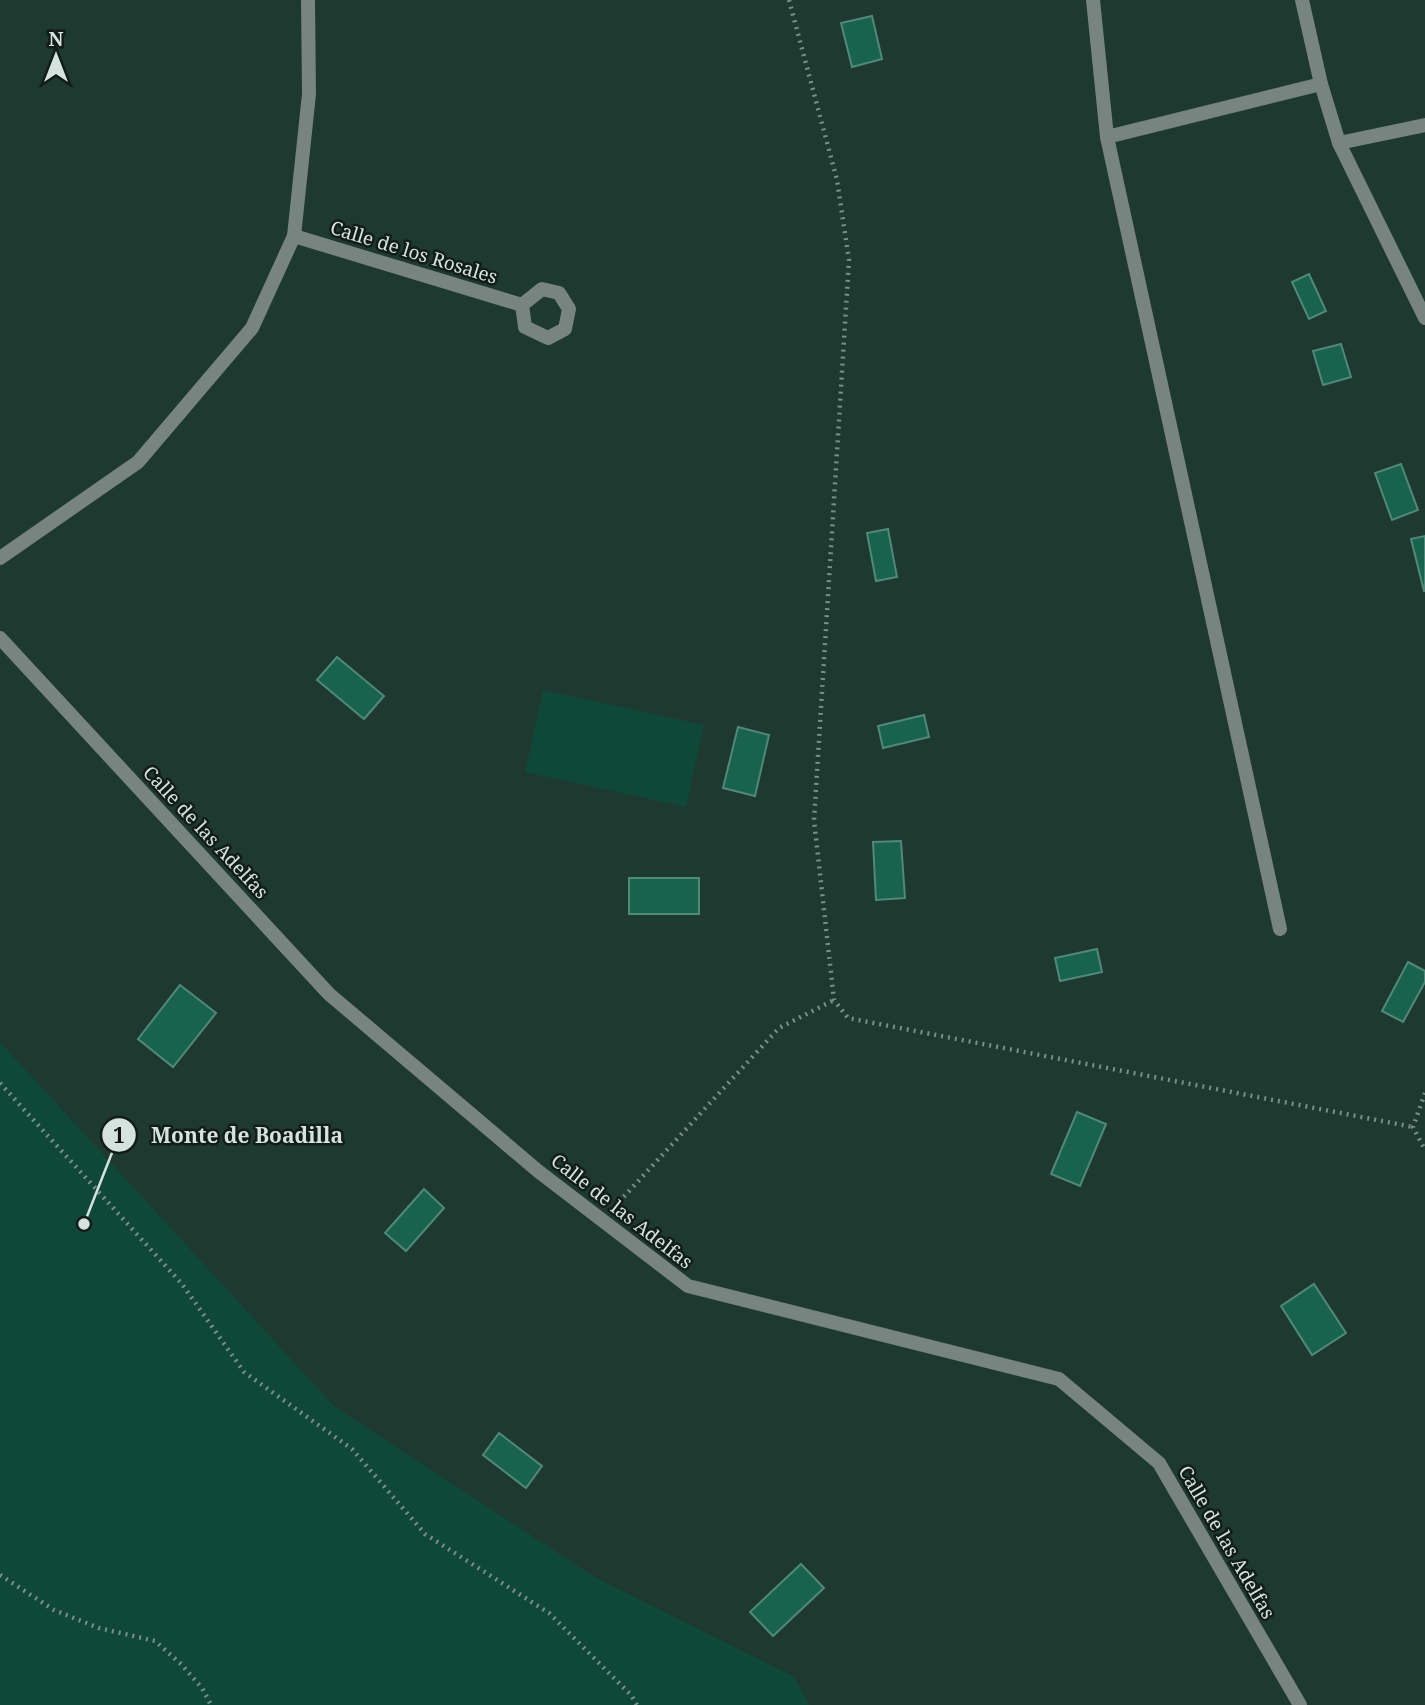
<svg xmlns="http://www.w3.org/2000/svg" width="1425" height="1705" viewBox="0 0 1425 1705" font-family="'Noto Serif',serif">
	<rect width="100%" height="100%" fill="#1e3930"/>
	<!-- green -->
	<g fill="#0f4839">
		<path d="M543,690L704,725L686,807L525,772Z"/>
		<path d="M0,1042L334,1406L593,1576L793,1676L810,1705H0Z"/>
	</g>
	<!-- water -->
	<g fill="#19624e" stroke="#518979" stroke-width="2">
		<path d="M872,16L882,59L852,67L841,23Z"/>
		<path d="M1309,274L1326,311L1309,319L1292,282Z"/>
		<path d="M1341,344L1351,377L1323,385L1313,351Z"/>
		<path d="M1401,464L1418,510L1392,520L1375,473Z"/>
		<path d="M888,529L897,577L876,581L867,533Z"/>
		<path d="M1425,536V591H1424L1411,539Z"/>
		<path d="M337,657L384,696L364,719L317,680Z"/>
		<path d="M924,715L929,737L883,748L878,726Z"/>
		<path d="M738,727L769,735L755,796L723,788Z"/>
		<path d="M901,841L905,898L876,900L873,842Z"/>
		<rect x="629" y="878" width="70" height="36"/>
		<path d="M1097,949L1102,972L1060,981L1055,958Z"/>
		<path d="M1408,962L1425,971V982L1403,1022L1382,1011Z"/>
		<path d="M180,985L216,1013L173,1067L138,1039Z"/>
		<path d="M1077,1112L1106,1124L1080,1186L1051,1174Z"/>
		<path d="M424,1189L444,1208L406,1251L385,1233Z"/>
		<path d="M1314,1284L1346,1333L1312,1355L1281,1306Z"/>
		<path d="M499,1433L542,1466L526,1488L483,1455Z"/>
		<path d="M801,1564L824,1588L773,1636L750,1612Z"/>
	</g>
	<g fill="none" stroke-linecap="round" stroke-linejoin="round">
		<!-- path -->
		<g stroke="#798e87" stroke-width="4.5" stroke-dasharray="2 5" stroke-linecap="butt">
			<path d="M789,0L837,180L849,260L814,820L834,1000L848,1018L1413,1127"/>
			<path d="M0,1083L182,1284L244,1372L352,1449L425,1534L549,1613L631,1695L637,1705"/>
			<path d="M1425,1093L1413,1127L1425,1150"/>
			<path d="M619,1202L779,1028L834,1000"/>
			<path d="M0,1575L54,1610L99,1628L155,1641L181,1664L202,1688L211,1705"/>
		</g>
		<!-- service -->
		<path stroke="#77847f" stroke-width="14" d="M542,289L559,293L569,309L565,329L548,338L525,327L522,305Z"/>
		<!-- minor -->
		<g stroke="#77847f" stroke-width="14">
			<path d="M1093,0L1107,137L1280,929"/>
			<path d="M1302,0L1321,84L1339,143L1425,318"/>
			<path d="M1107,137L1321,84"/>
			<path d="M1339,143L1425,125"/>
			<path d="M294,236L522,305"/>
			<path d="M0,558L138,462L252,328L294,236L309,94L308,0"/>
			<path d="M0,638L329,994L538,1171L688,1286L1059,1379L1159,1463L1300,1705"/>
		</g>
	</g>
	<g text-anchor="middle" stroke-width="5" stroke-linejoin="round" paint-order="stroke">
		<!-- street labels -->
		<g font-size="19" fill="#d4e3dd" stroke="#121d19">
			<text transform="translate(414 252) rotate(17)" y="7">Calle de los Rosales</text>
			<text transform="translate(206 832) rotate(47)" y="7">Calle de las Adelfas</text>
			<text transform="translate(622 1211) rotate(38)" y="7">Calle de las Adelfas</text>
			<text transform="translate(1227 1542) rotate(60)" y="7">Calle de las Adelfas</text>
		</g>
	</g>
	<!-- callouts -->
	<path fill="none" stroke="#d4e3dd" stroke-width="2.5" d="M84 1224L119 1135"/>
	<g fill="#d4e3dd" stroke="#121d19" stroke-width="2.5">
		<circle cx="84" cy="1224" r="7"/>
		<circle cx="119" cy="1135" r="18"/>
	</g>
	<g font-size="21" text-anchor="middle" font-weight="bold" fill="#111">
		<text x="119" y="1143">1</text>
	</g>
	<g font-size="21" text-anchor="middle" font-weight="bold" fill="#d4e3dd" stroke="#121d19" stroke-width="5" stroke-linejoin="round" paint-order="stroke">
		<text x="247" y="1143">Monte de Boadilla</text>
	</g>
	<!-- north arrow -->
	<g transform="translate(56 56)" stroke="#121d19" stroke-width="5" paint-order="stroke">
	<path d="M0-5L12 26L0 18L-12 26Z" fill="#d4e3dd"/>
	<text y="-10" font-size="19" font-weight="bold" text-anchor="middle" fill="#d4e3dd">N</text>
	</g>
</svg>
